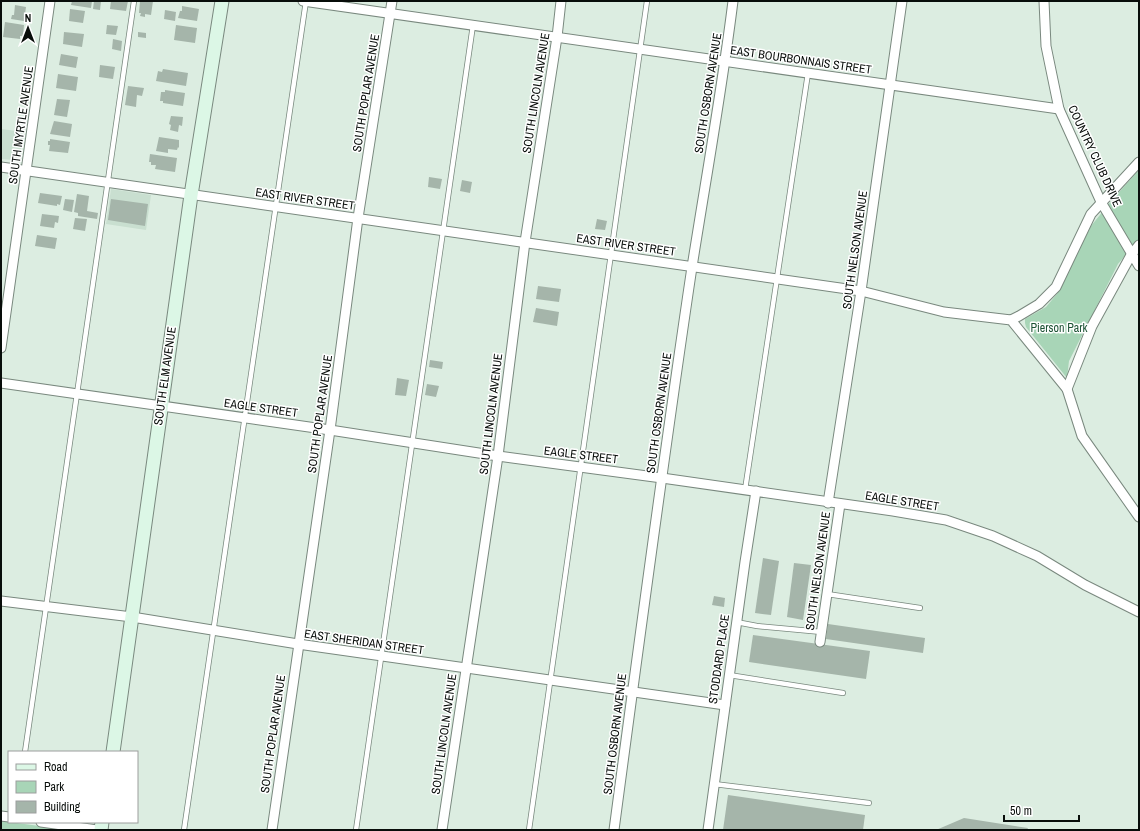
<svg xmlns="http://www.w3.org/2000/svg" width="1140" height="831" viewBox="0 0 1140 831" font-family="'Archivo Narrow',sans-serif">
	<rect width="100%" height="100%" fill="#dcede1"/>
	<!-- built -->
	<g fill="#c9dfd0">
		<path d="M1,129L24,132L20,153L18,157L14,160L1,159Z"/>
		<path d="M111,189L151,195L146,230L106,224Z"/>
	</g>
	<!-- green -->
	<g fill="#a8d5b7">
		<path d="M1139,170V239L1118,264L1069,361L1067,378L1026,327L1025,323V319L1046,307L1057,294L1091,226L1112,200Z"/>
		<path d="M1,820L9,822L70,830H1Z"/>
	</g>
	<!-- building -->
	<g fill="#a5b5aa">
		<path d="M72,1H92L91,8L71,5Z"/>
		<path d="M94,1H101L100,10L93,9Z"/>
		<path d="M111,1H128L126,11L110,9Z"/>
		<path d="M140,1H153L151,15L145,14V17L140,16L141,13H139Z"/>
		<path d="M15,5L26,7L24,21L11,19L12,15H14Z"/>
		<path d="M182,6L199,9L197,21L178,18L180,11H182Z"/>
		<path d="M70,9L85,11L83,23L69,21Z"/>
		<path d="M165,10L176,12L175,21L164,19Z"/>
		<path d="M5,22L24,25L23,36H20V39L3,37Z"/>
		<path d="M107,25L118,26L116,35L106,34Z"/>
		<path d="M176,25L197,28L195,43L174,40Z"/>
		<path d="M64,32L84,34L82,47L63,44Z"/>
		<path d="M138,32L146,33V38L138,37Z"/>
		<path d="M113,39L122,41L121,51L112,49Z"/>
		<path d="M61,54L78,57L76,68L59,65Z"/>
		<path d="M100,65L115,67L113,79L99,77Z"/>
		<path d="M163,69L188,73L186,86L156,81L158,71L162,72Z"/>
		<path d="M58,74L78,77L76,91L56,88Z"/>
		<path d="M128,86L144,88L142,96L137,95L136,107L125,105Z"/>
		<path d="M165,90L185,93L183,106L163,103V101H160L161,92H165Z"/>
		<path d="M57,99L70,100L67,117L54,115Z"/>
		<path d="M171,116L183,117L182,126L179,125L178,132L170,130L171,125L169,124Z"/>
		<path d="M54,121L72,124L70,137L50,134Z"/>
		<path d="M159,137L179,140V148L178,147L177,150L168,149V153L156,151Z"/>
		<path d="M50,139L70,142L68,153L49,151L50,145H48V141H50Z"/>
		<path d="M150,154L177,158L175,172L155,169L156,165H151V162H149Z"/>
		<path d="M429,177L442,179L440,189L428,187Z"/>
		<path d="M462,180L472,182L470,193L460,191Z"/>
		<path d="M40,193L62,196L60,205L57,204V206L38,203Z"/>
		<path d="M77,194L89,196L87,211L98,213L97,219L78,216V213L74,212Z"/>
		<path d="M65,199L74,200L72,212L63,210Z"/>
		<path d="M111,199L148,204L145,226L108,220Z"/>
		<path d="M42,214L59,216L58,223L55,222L54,228L40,226Z"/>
		<path d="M75,218L87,219L85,231L73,229Z"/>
		<path d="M597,219L607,221L605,230L595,229Z"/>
		<path d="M37,235L57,238L55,249L35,246Z"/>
		<path d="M538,286L561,289L559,302L536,299Z"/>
		<path d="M536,308L559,312L557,326L533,322Z"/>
		<path d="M430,360L443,362L442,369L429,367Z"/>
		<path d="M397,378L409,380L406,396L395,395Z"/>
		<path d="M427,384L439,386L436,397L425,395Z"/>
		<path d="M763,558L779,561L771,615L755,613Z"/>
		<path d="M794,563L811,565L803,620L787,617Z"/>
		<path d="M714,596L725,598L724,607L712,605Z"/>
		<path d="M828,624L925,638L923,653L826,639Z"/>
		<path d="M753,635L870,651L866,679L749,662Z"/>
		<path d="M728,795L865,815L863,830H723Z"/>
		<path d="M964,818L1028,828L1027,830H936Z"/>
	</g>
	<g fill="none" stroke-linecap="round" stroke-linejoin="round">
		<!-- lane casing -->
		<g stroke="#79887e" stroke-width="6">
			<g id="lane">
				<path d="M745,490L808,73"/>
				<path d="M827,594L920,608"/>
				<path d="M736,622L757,626L822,632"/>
				<path d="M729,675L843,693"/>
				<path d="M25,752L134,1"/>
				<path d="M714,784L869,803"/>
				<path d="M184,830L306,1"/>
				<path d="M356,830L473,25"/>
				<path d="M529,830L647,1"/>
			</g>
		</g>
		<!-- street casing -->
		<g stroke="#79887e" stroke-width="11">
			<g id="street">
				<path d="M303,1L1059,109"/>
				<path d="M1044,1L1046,46L1059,109L1101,202L1139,266"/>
				<path d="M1,167L861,291L944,312L1011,320L1067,389L1082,436L1139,517"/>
				<path d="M1011,320L1019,316L1039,304L1056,287L1091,214L1139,162"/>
				<path d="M1,348L50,1"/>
				<path d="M1,383L330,430L498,456L662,478L893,511L946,520L993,536L1037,556L1085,585L1139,612"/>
				<path d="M1067,389L1092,326L1131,255L1139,245"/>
				<path d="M828,503L861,291L902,1"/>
				<path d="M1,601L132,617L298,644L725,705"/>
				<path d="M820,642L840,504"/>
				<path d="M1,816L9,817"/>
				<path d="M41,822L97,830"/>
				<path d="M272,830L330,430L358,218L392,1"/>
				<path d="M442,830L498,456L525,242L557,37L561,1"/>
				<path d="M614,830C639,642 664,454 692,267C706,178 722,90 733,1"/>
				<path d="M708,830L745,562L756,491"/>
			</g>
		</g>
		<!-- secondary casing -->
		<g stroke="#79887e" stroke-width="15">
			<g id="secondary">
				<path d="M113,752L191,195L222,1"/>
				<path d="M101,830L102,822"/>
			</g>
		</g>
		<!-- lane -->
		<use href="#lane" stroke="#fff" stroke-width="4.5"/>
		<!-- street -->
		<use href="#street" stroke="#fff" stroke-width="9"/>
		<!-- secondary -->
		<use href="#secondary" stroke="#dcf7e6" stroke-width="13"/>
	</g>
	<g text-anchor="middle" stroke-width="3" stroke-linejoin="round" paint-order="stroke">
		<!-- street labels -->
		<g font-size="12" fill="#080d0a" stroke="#fff">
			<text transform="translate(801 60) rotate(8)" y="4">EAST BOURBONNAIS STREET</text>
			<text transform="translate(366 93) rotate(-81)" y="4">SOUTH POPLAR AVENUE</text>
			<text transform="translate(536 93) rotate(-81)" y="4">SOUTH LINCOLN AVENUE</text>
			<text transform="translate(708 93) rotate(-81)" y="4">SOUTH OSBORN AVENUE</text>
			<text transform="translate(21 125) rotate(-82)" y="4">SOUTH MYRTLE AVENUE</text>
			<text transform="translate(1095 156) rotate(65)" y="4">COUNTRY CLUB DRIVE</text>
			<text transform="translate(305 199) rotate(8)" y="4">EAST RIVER STREET</text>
			<text transform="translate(626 245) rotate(8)" y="4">EAST RIVER STREET</text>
			<text transform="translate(855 250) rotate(-82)" y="4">SOUTH NELSON AVENUE</text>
			<text transform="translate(165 376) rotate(-82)" y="4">SOUTH ELM AVENUE</text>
			<text transform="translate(261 408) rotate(8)" y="4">EAGLE STREET</text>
			<text transform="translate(659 413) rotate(-82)" y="4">SOUTH OSBORN AVENUE</text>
			<text transform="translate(320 414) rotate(-82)" y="4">SOUTH POPLAR AVENUE</text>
			<text transform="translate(491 414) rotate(-83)" y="4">SOUTH LINCOLN AVENUE</text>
			<text transform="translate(581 455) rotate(7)" y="4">EAGLE STREET</text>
			<text transform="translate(902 501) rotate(9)" y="4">EAGLE STREET</text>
			<text transform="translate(818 571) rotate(-82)" y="4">SOUTH NELSON AVENUE</text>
			<text transform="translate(364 642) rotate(8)" y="4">EAST SHERIDAN STREET</text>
			<text transform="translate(719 659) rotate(-82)" y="4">STODDARD PLACE</text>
			<text transform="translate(273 734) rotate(-82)" y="4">SOUTH POPLAR AVENUE</text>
			<text transform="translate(444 734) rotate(-82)" y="4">SOUTH LINCOLN AVENUE</text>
			<text transform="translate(615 734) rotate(-83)" y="4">SOUTH OSBORN AVENUE</text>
		</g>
		<!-- park labels -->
		<g font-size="12" fill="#1c5234" stroke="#fff">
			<text x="1059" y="332">Pierson Park</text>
		</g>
	</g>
	<!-- border -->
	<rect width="1140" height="831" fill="none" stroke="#080d0a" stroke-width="4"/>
	<!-- legend -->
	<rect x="8" y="751" width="130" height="72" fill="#ffffff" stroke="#9c9e9d"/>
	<rect x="16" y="764" width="20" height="6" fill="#dcf7e6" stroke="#9c9e9d"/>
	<text x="44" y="771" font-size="12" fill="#080d0a">Road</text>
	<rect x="16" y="781" width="20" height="12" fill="#a8d5b7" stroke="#9c9e9d"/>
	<text x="44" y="791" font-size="12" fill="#080d0a">Park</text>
	<rect x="16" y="801" width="20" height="12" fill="#a5b5aa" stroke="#9c9e9d"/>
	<text x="44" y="811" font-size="12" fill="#080d0a">Building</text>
	<!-- north arrow -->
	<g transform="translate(28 28)" stroke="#ffffff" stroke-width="3" paint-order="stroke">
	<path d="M0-3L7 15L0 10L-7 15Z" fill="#080d0a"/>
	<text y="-6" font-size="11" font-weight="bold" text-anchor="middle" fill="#080d0a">N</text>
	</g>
	<!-- scale -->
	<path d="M1004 815v6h75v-6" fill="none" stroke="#080d0a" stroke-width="2"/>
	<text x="1010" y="815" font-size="12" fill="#080d0a" stroke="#ffffff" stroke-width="3" paint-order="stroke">50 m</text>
</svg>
